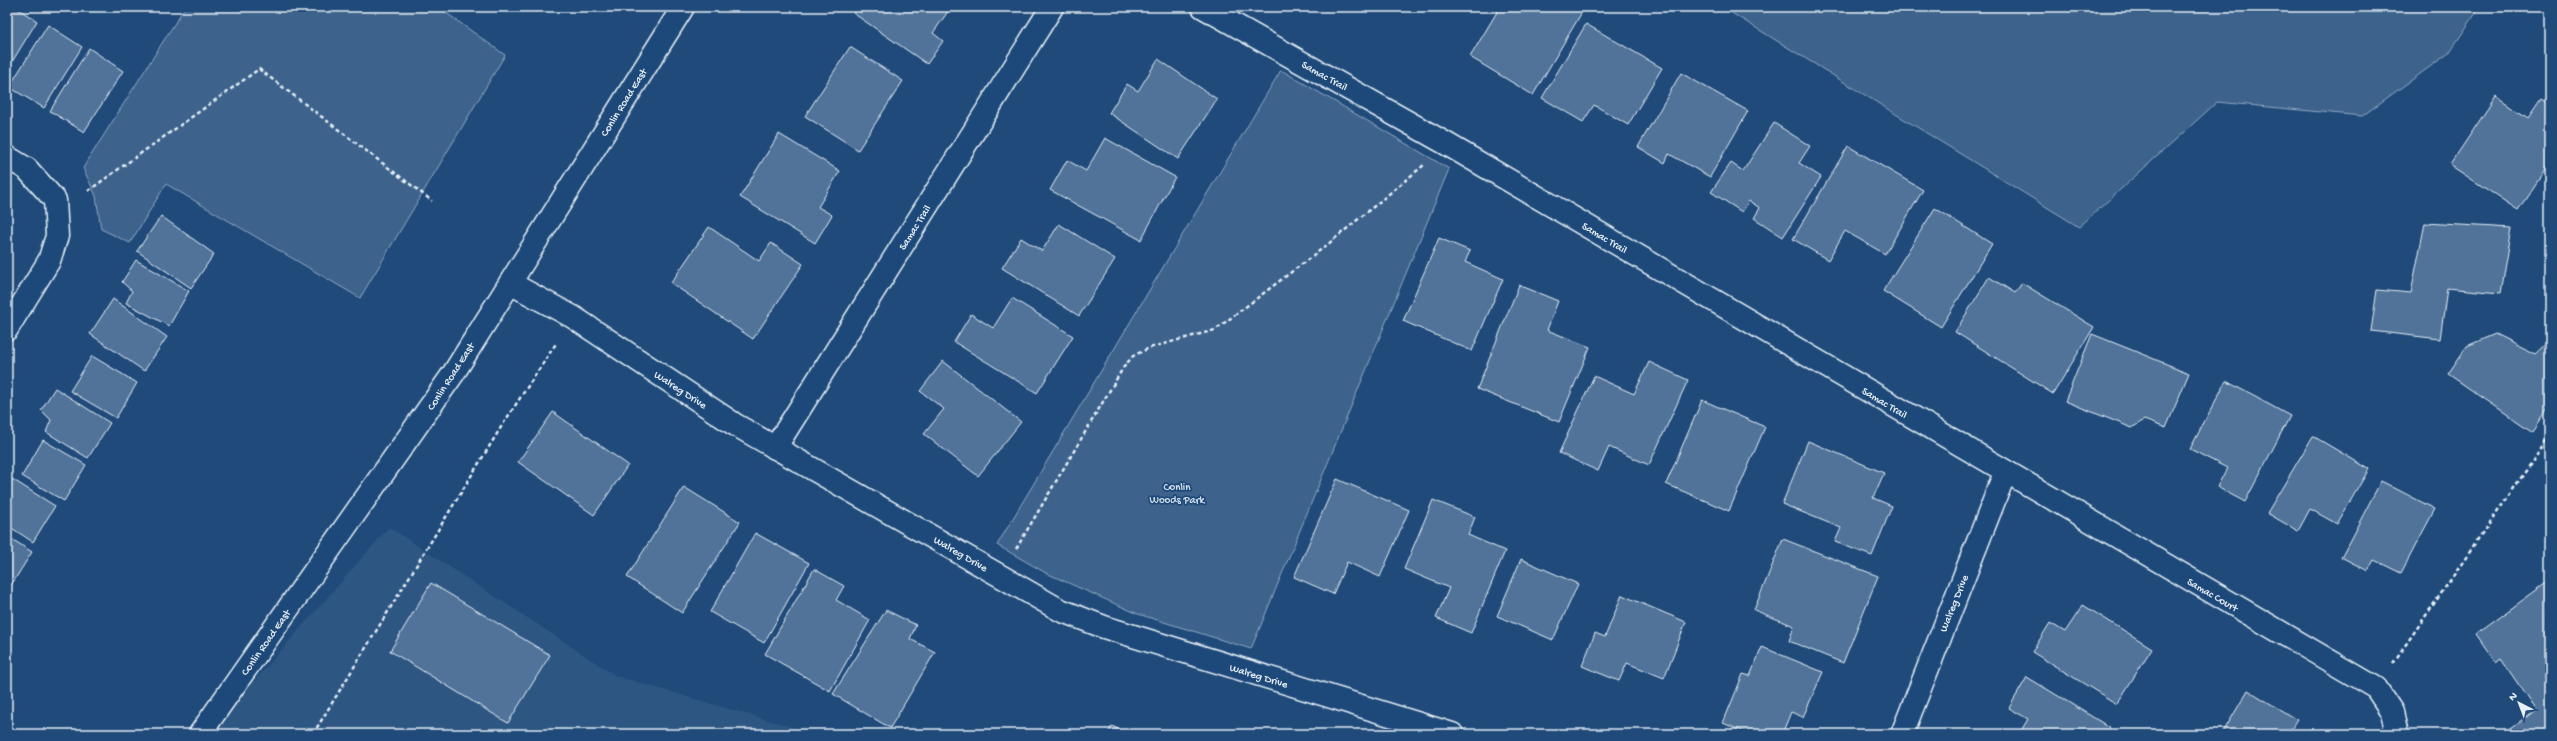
<svg xmlns="http://www.w3.org/2000/svg" width="2557" height="741" viewBox="0 0 2557 741" font-family="'Gochi Hand',sans-serif">
	<rect width="100%" height="100%" fill="#1f4a7a"/>
	<filter id="ink" filterUnits="userSpaceOnUse"><feTurbulence type="fractalNoise" baseFrequency=".025" numOctaves="2"/><feDisplacementMap in="SourceGraphic" scale="8" xChannelSelector="R" yChannelSelector="G"/><feConvolveMatrix kernelMatrix="1 2 1 2 8 2 1 2 1" color-interpolation-filters="sRGB"/></filter>
	<g filter="url(#ink)">
		<!-- built -->
		<path fill="#2e5683" d="M389,527L616,676L795,728L808,734H208Z"/>
		<!-- green -->
		<g fill="#3c628c" stroke="#92aac2">
			<path d="M185,7H438L505,55L360,298L166,184L130,243L101,229L96,196L83,168Z"/>
			<path d="M1722,7H2480L2449,53L2362,116L2217,102L2079,227Z"/>
			<path d="M1281,70L1449,169L1251,649L1138,614L1046,573L997,545Z"/>
		</g>
		<!-- building -->
		<g fill="#517399" stroke="#e8f1f8">
			<path d="M7,7H15L37,21L7,70Z"/>
			<path d="M857,7H951L933,33L943,41L927,64L853,13Z"/>
			<path d="M1500,7H1585L1533,95L1470,57Z"/>
			<path d="M1586,24L1662,68L1628,125L1594,105L1583,122L1542,98Z"/>
			<path d="M48,25L82,47L44,108L9,87Z"/>
			<path d="M850,47L903,81L858,150L805,116Z"/>
			<path d="M89,48L123,71L84,132L50,111Z"/>
			<path d="M1158,59L1217,99L1178,159L1109,113L1127,84L1138,91Z"/>
			<path d="M1681,73L1748,111L1710,177L1669,154L1665,163L1638,147Z"/>
			<path d="M2496,96L2528,118L2541,99L2550,105V163L2518,210L2450,165Z"/>
			<path d="M1774,123L1810,146L1799,163L1821,177L1783,237L1754,218L1760,208L1749,201L1742,212L1711,192L1731,163L1743,171Z"/>
			<path d="M779,134L840,171L818,207L832,215L815,243L740,197Z"/>
			<path d="M1105,138L1175,177L1141,240L1050,190L1067,160L1086,171Z"/>
			<path d="M1848,146L1923,190L1885,254L1845,231L1828,260L1793,239Z"/>
			<path d="M1935,208L1992,244L1941,327L1883,291Z"/>
			<path d="M161,216L214,254L191,288L137,251Z"/>
			<path d="M2425,223L2512,228L2501,293L2447,288L2440,339L2371,331L2377,290L2411,293Z"/>
			<path d="M1059,224L1115,259L1079,316L1002,268L1021,238L1042,251Z"/>
			<path d="M709,227L759,261L771,243L803,264L753,339L671,283Z"/>
			<path d="M1439,238L1470,251L1465,262L1503,279L1472,351L1403,321Z"/>
			<path d="M136,260L189,291L169,326L126,303L132,291L122,282Z"/>
			<path d="M1989,277L2015,293L2022,283L2094,327L2053,394L1955,332Z"/>
			<path d="M1519,285L1558,301L1547,330L1590,347L1559,422L1477,389Z"/>
			<path d="M1012,298L1073,336L1037,393L954,342L971,314L993,328Z"/>
			<path d="M113,299L167,337L144,371L90,334Z"/>
			<path d="M2092,334L2189,373L2166,428L2144,420L2132,428L2065,401Z"/>
			<path d="M2495,334L2536,354L2550,341V407L2533,432L2448,374L2467,346Z"/>
			<path d="M92,356L137,383L116,418L70,391Z"/>
			<path d="M943,361L1021,422L978,476L924,434L944,409L920,391Z"/>
			<path d="M1649,362L1688,380L1649,465L1609,447L1598,471L1559,453L1594,376L1634,394Z"/>
			<path d="M2226,381L2290,416L2245,502L2217,487L2227,468L2190,449Z"/>
			<path d="M55,388L110,423L88,458L46,432L51,420L41,410Z"/>
			<path d="M1702,400L1765,427L1729,511L1666,484Z"/>
			<path d="M553,412L628,465L594,515L518,462Z"/>
			<path d="M2313,436L2369,469L2337,524L2310,509L2298,531L2267,513Z"/>
			<path d="M43,440L86,465L64,501L22,476Z"/>
			<path d="M1808,441L1884,473L1873,498L1892,506L1872,556L1835,542L1841,528L1782,504Z"/>
			<path d="M7,476L55,506L33,542L7,525Z"/>
			<path d="M1337,479L1409,510L1380,577L1347,562L1333,594L1294,577Z"/>
			<path d="M2381,481L2435,509L2401,573L2374,560L2368,571L2341,557Z"/>
			<path d="M684,487L740,522L682,613L627,577Z"/>
			<path d="M1433,500L1475,517L1468,535L1505,551L1471,633L1436,618L1449,588L1404,569Z"/>
			<path d="M755,533L809,563L764,643L710,612Z"/>
			<path d="M7,536L32,552L10,587L7,585Z"/>
			<path d="M1783,539L1878,576L1843,663L1789,641L1794,626L1754,610Z"/>
			<path d="M1521,559L1578,584L1553,640L1497,616Z"/>
			<path d="M814,569L844,586L836,600L870,620L830,691L765,654Z"/>
			<path d="M2549,581L2550,734H2511L2508,730L2536,710L2501,659L2496,663L2476,634Z"/>
			<path d="M431,583L550,655L508,723L390,651Z"/>
			<path d="M1622,595L1686,622L1664,678L1627,663L1619,681L1582,666L1595,633L1605,637Z"/>
			<path d="M2083,605L2152,648L2117,704L2032,652L2050,623L2065,632Z"/>
			<path d="M886,610L916,625L910,639L935,652L890,728L833,694Z"/>
			<path d="M1762,647L1823,672L1803,717L1791,712L1782,734H1749L1723,723L1743,674L1750,676Z"/>
			<path d="M2027,677L2109,727L2105,734H2019L2028,719L2009,708Z"/>
			<path d="M2248,690L2297,720L2288,734H2222Z"/>
			<path d="M1112,726L1128,734H1108Z"/>
		</g>
		<g fill="none" stroke-linecap="round" stroke-linejoin="round">
			<!-- minor casing -->
			<g stroke="#e8f1f8" stroke-width="25">
				<g id="minor">
					<path d="M1203,7L1445,143L2376,688L2392,712L2397,734"/>
					<path d="M7,157L27,169L55,200L57,236L49,261L7,329"/>
					<path d="M510,283L573,317L734,424L1060,610L1104,627L1452,734"/>
					<path d="M775,448L1052,7"/>
					<path d="M1902,734L2005,473"/>
				</g>
			</g>
			<!-- tertiary casing -->
			<g stroke="#e8f1f8" stroke-width="25">
				<path id="tertiary" d="M200,734L453,374L683,7"/>
			</g>
			<!-- path -->
			<g stroke="#e8f1f8" stroke-width="2.5" stroke-dasharray="4 3" stroke-linecap="butt">
				<path d="M88,191L259,69L432,201"/>
				<path d="M1016,549L1123,368L1133,356L1149,348L1215,330L1327,245L1424,165"/>
				<path d="M2393,663L2550,436"/>
				<path d="M313,734L503,424L557,342"/>
			</g>
			<!-- minor -->
			<use href="#minor" stroke="#1f4a7a" stroke-width="22"/>
			<!-- tertiary -->
			<use href="#tertiary" stroke="#1f4a7a" stroke-width="22"/>
		</g>
	</g>
	<g text-anchor="middle" stroke-width="3.5" stroke-linejoin="round" paint-order="stroke">
		<!-- street labels -->
		<g font-size="11" fill="#e8f1f8" stroke="#1f4a7a">
			<text transform="translate(1325 75) rotate(29)" y="4">Samac Trail</text>
			<text transform="translate(623 102) rotate(-58)" y="4">Conlin Road East</text>
			<text transform="translate(914 227) rotate(-58)" y="4">Samac Trail</text>
			<text transform="translate(1605 237) rotate(31)" y="4">Samac Trail</text>
			<text transform="translate(450 376) rotate(-57)" y="4">Conlin Road East</text>
			<text transform="translate(681 389) rotate(33)" y="4">Walreg Drive</text>
			<text transform="translate(1885 402) rotate(31)" y="4">Samac Trail</text>
			<text transform="translate(961 553) rotate(30)" y="4">Walreg Drive</text>
			<text transform="translate(2213 594) rotate(30)" y="4">Samac Court</text>
			<text transform="translate(1953 603) rotate(-68)" y="4">Walreg Drive</text>
			<text transform="translate(265 642) rotate(-55)" y="4">Conlin Road East</text>
			<text transform="translate(1259 675) rotate(17)" y="4">Walreg Drive</text>
		</g>
		<!-- park labels -->
		<g font-size="11" fill="#d7e3ed" stroke="#1f4a7a">
			<text x="1177" y="490">Conlin<tspan x="1177" dy="13">Woods Park</tspan></text>
		</g>
	</g>
	<!-- margin -->
	<rect width="2557" height="741" fill="none" stroke="#1f4a7a" stroke-width="24"/>
	<rect x="12" y="12" width="2533" height="717" fill="none" stroke="#e8f1f8" stroke-width="1.5" filter="url(#ink)"/>
	<!-- north arrow -->
	<g transform="translate(2519 703) rotate(318)" stroke="#1f4a7a" stroke-width="3" paint-order="stroke">
	<path d="M0-3L7 15L0 10L-7 15Z" fill="#e8f1f8"/>
	<text y="-6" font-size="11" font-weight="bold" text-anchor="middle" fill="#e8f1f8">N</text>
	</g>
</svg>
